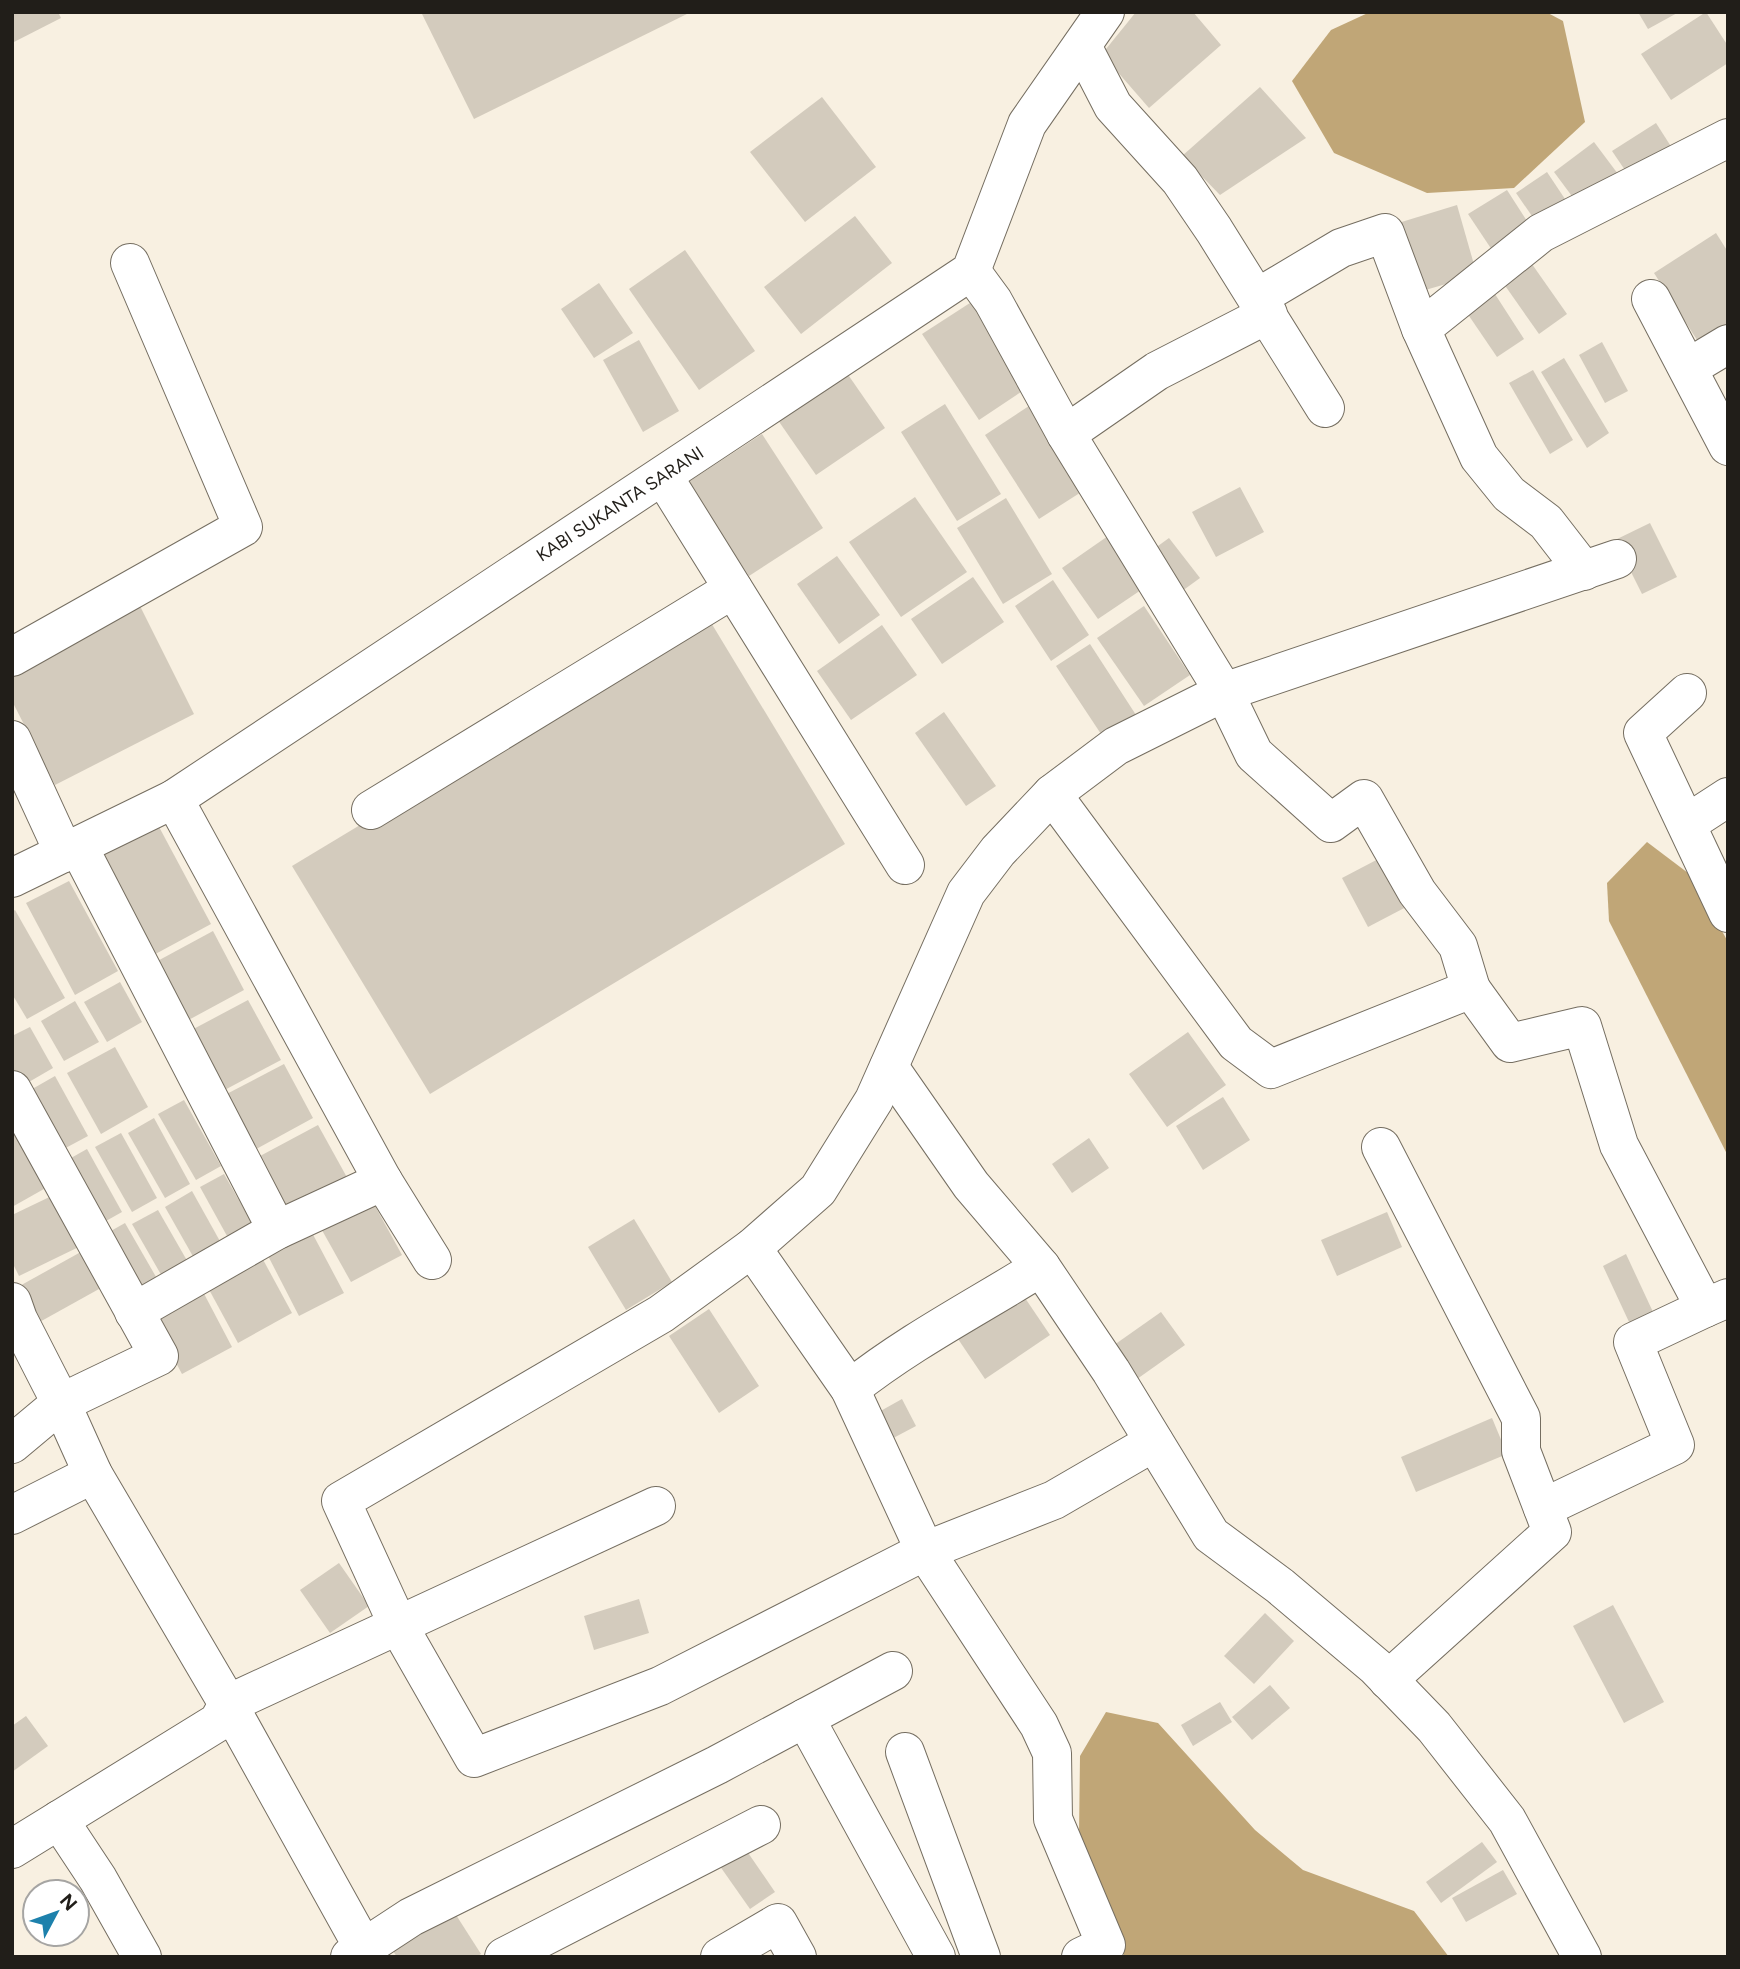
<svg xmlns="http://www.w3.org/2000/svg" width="1740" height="1969" viewBox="0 0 1740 1969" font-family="Figtree,sans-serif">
	<rect width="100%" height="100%" fill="#f8f0e1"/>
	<!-- water -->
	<g fill="#c0a677">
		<path d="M1370,12H1546L1563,21L1585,122L1514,188L1427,193L1334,153L1292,81L1331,30Z"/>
		<path d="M1647,842L1692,876L1728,942V1156L1609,921L1607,883Z"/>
		<path d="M1106,1712L1158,1723L1255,1830L1303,1870L1414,1911L1449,1957H1125L1098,1907L1079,1835L1080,1756Z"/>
	</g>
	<!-- building -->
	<g fill="#d3cbbd">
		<path d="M12,12H58L61,18L12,43Z"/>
		<path d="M421,12H691L474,119Z"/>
		<path d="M1136,12H1193L1221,45L1149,108L1102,54Z"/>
		<path d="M1638,12H1679L1648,29Z"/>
		<path d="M1706,12L1728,46V63L1671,100L1641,54Z"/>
		<path d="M1260,87L1306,138L1220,195L1182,156Z"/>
		<path d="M822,97L876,167L805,222L750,152Z"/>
		<path d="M1656,123L1672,148L1629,176L1612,151Z"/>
		<path d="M1594,142L1621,178L1580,207L1554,172Z"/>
		<path d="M1547,172L1571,208L1541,229L1516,193Z"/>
		<path d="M1507,190L1534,232L1496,256L1468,214Z"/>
		<path d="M1457,205L1477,275L1415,293L1395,224Z"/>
		<path d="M855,216L892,263L801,334L764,287Z"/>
		<path d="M1716,233L1728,252V325L1699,343L1654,273Z"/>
		<path d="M685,250L755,351L699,390L629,289Z"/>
		<path d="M1527,257L1567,314L1539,334L1499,277Z"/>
		<path d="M599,283L633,333L594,358L561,309Z"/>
		<path d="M1493,291L1524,339L1497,357L1465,310Z"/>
		<path d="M973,301L1030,386L979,420L922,334Z"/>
		<path d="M639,340L679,411L643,432L603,360Z"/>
		<path d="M1602,342L1628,391L1605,403L1579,355Z"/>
		<path d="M1564,358L1609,433L1587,448L1541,372Z"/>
		<path d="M842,366L885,428L816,475L773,413Z"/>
		<path d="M1533,370L1573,440L1550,454L1509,383Z"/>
		<path d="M945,404L1001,494L957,521L901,432Z"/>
		<path d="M1032,404L1086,489L1039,519L985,435Z"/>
		<path d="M762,434L823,528L749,576L687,483Z"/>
		<path d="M1240,487L1264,532L1216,557L1192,512Z"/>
		<path d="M915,497L967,572L901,617L849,542Z"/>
		<path d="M1006,498L1052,574L1003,604L957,528Z"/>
		<path d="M1650,523L1677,577L1642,594L1615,540Z"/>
		<path d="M1108,536L1144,588L1098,619L1062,568Z"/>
		<path d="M1169,538L1200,578L1178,594L1147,554Z"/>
		<path d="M837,556L880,615L839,644L797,584Z"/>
		<path d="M973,577L1004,622L942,664L911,619Z"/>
		<path d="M1053,580L1089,635L1051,661L1015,606Z"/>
		<path d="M138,602L194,714L55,785L12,701V665Z"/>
		<path d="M1144,606L1190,675L1144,706L1097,638Z"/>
		<path d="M707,616L845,844L430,1094L292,866Z"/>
		<path d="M882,625L917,675L851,720L817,671Z"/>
		<path d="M1090,644L1136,715L1103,737L1056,666Z"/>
		<path d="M944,712L996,786L966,806L915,733Z"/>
		<path d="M158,825L211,924L148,958L95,859Z"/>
		<path d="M1384,856L1410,905L1368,927L1342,878Z"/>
		<path d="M69,881L118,971L75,995L26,903Z"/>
		<path d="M15,910L65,998L27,1019L12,994V912Z"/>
		<path d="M213,931L244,990L183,1023L152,964Z"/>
		<path d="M120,982L142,1022L107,1042L84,1002Z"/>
		<path d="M248,1000L281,1060L219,1093L186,1033Z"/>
		<path d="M75,1001L99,1042L64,1061L41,1021Z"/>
		<path d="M30,1027L53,1068L22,1086L12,1067V1036Z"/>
		<path d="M1188,1032L1226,1085L1167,1127L1129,1074Z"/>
		<path d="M115,1047L148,1107L101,1134L67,1073Z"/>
		<path d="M284,1064L313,1118L247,1154L217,1099Z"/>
		<path d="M55,1076L88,1136L60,1151L27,1092Z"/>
		<path d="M1223,1097L1250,1140L1203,1170L1176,1126Z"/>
		<path d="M184,1100L221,1166L196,1180L158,1114Z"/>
		<path d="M12,1114L51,1185L12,1207Z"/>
		<path d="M154,1118L190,1184L165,1198L128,1133Z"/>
		<path d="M318,1125L349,1181L278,1220L247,1163Z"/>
		<path d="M121,1133L157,1198L132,1212L95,1147Z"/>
		<path d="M1089,1138L1109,1168L1072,1193L1052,1164Z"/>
		<path d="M87,1149L122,1212L97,1226L62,1163Z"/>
		<path d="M224,1174L257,1232L232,1245L200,1187Z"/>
		<path d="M62,1191L87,1243L19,1276L12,1262V1215Z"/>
		<path d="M192,1191L226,1252L199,1267L165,1207Z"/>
		<path d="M369,1195L402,1255L351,1282L318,1223Z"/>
		<path d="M158,1210L193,1271L167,1285L132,1224Z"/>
		<path d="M1387,1212L1402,1247L1337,1276L1321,1240Z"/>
		<path d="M634,1219L672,1282L626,1310L588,1247Z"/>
		<path d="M125,1223L163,1289L140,1302L102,1236Z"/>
		<path d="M309,1227L344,1293L299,1316L265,1250Z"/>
		<path d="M88,1248L108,1284L36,1324L16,1288Z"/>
		<path d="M260,1254L292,1313L238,1343L206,1284Z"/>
		<path d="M1626,1254L1653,1312L1629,1322L1603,1266Z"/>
		<path d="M201,1288L232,1347L182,1374L150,1314Z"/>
		<path d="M1021,1292L1050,1335L985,1379L956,1336Z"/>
		<path d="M709,1309L759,1386L719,1413L669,1336Z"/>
		<path d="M1161,1312L1185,1345L1130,1384L1107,1350Z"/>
		<path d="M902,1399L916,1426L882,1444L868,1418Z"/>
		<path d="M1492,1418L1507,1454L1416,1492L1401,1457Z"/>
		<path d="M339,1563L369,1606L330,1633L300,1590Z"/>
		<path d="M639,1599L649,1633L594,1650L584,1616Z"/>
		<path d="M1613,1605L1664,1702L1624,1723L1573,1626Z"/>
		<path d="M1265,1613L1294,1641L1254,1684L1224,1656Z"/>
		<path d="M1270,1685L1290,1708L1252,1740L1232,1717Z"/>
		<path d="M1220,1702L1232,1722L1193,1746L1181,1725Z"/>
		<path d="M26,1716L48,1746L12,1772V1726Z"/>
		<path d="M1482,1842L1497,1862L1441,1903L1426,1882Z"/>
		<path d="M742,1844L775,1892L750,1909L717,1862Z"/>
		<path d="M1503,1870L1517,1894L1466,1922L1452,1898Z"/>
		<path d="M449,1904L481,1954L476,1957H397L387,1942Z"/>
	</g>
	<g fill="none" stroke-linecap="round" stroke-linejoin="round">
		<!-- minor casing -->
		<g stroke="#756e61" stroke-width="40">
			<g id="minor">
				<path d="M1082,46L1113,106L1180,180L1214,230L1325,408"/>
				<path d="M971,271L993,301L1066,434L1224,692L1254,754L1331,823L1364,799L1417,892L1458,946L1471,989"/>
				<path d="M1257,298L1341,248L1385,233L1421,329"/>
				<path d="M1651,299L1728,446"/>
				<path d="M1688,368L1728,344"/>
				<path d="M1066,434L1157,371L1268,314"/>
				<path d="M663,476L905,865"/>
				<path d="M1584,571L1546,522L1509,494L1479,457L1421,329L1541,233L1728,138"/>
				<path d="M12,657L243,527L130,263"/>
				<path d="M1687,693L1643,733L1728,913"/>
				<path d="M12,740L64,853"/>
				<path d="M1052,794L1236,1043L1271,1069L1471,989L1510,1043L1582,1026L1619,1145L1705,1308L1728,1298"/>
				<path d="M174,799L383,1181L432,1260"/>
				<path d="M371,810L733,589"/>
				<path d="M1688,823L1728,797"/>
				<path d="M78,846L277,1230"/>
				<path d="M12,878L174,799L971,271L1027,124L1105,12"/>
				<path d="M889,1067L971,1185L1041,1267L1111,1371L1211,1535L1280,1586L1376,1667L1434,1727L1507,1820L1582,1957"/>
				<path d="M12,1090L159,1356L61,1403L12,1444"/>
				<path d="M1381,1147L1521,1418V1451L1552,1532L1388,1680"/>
				<path d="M752,1248L850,1389L925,1551L1039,1725L1052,1753L1053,1819L1106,1945L1081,1957"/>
				<path d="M12,1302L18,1319L61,1403L93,1474L228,1704L363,1947"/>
				<path d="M134,1312L277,1230L383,1181"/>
				<path d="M850,1389C909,1342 977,1307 1041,1267"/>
				<path d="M1154,1442L1054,1500L925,1551L660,1686L474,1758L398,1625L341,1501L661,1314L752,1248L818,1190L874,1100L966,893L998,851L1052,794L1116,746L1224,692L1617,559"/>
				<path d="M1543,1508L1675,1445L1633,1342L1705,1308"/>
				<path d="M12,1515L93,1474"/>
				<path d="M805,1718L936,1957"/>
				<path d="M905,1752L981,1957"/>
				<path d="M59,1820L98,1879L142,1957"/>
				<path d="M12,1849L218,1722L228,1704L656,1506"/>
				<path d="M350,1957L411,1917L717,1765L893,1671"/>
				<path d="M504,1957L761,1825"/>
				<path d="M720,1957L778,1923L797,1957"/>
			</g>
		</g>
		<!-- minor -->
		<use href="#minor" stroke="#fff" stroke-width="38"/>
	</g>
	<g text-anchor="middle" stroke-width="6" stroke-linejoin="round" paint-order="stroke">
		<!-- street labels -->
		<g font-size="18" fill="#211e19" stroke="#fff">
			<text transform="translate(620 504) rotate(-33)" y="6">KABI SUKANTA SARANI</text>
		</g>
	</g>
	<!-- border -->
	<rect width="1740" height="1969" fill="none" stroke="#211e19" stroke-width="28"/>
	<!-- north arrow -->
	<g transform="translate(56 1913) rotate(49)"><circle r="33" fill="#ffffff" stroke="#a6a5a3" stroke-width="2"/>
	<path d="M0-5L12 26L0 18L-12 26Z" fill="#1d81ac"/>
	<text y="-10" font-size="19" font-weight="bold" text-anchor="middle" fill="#211e19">N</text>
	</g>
</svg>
